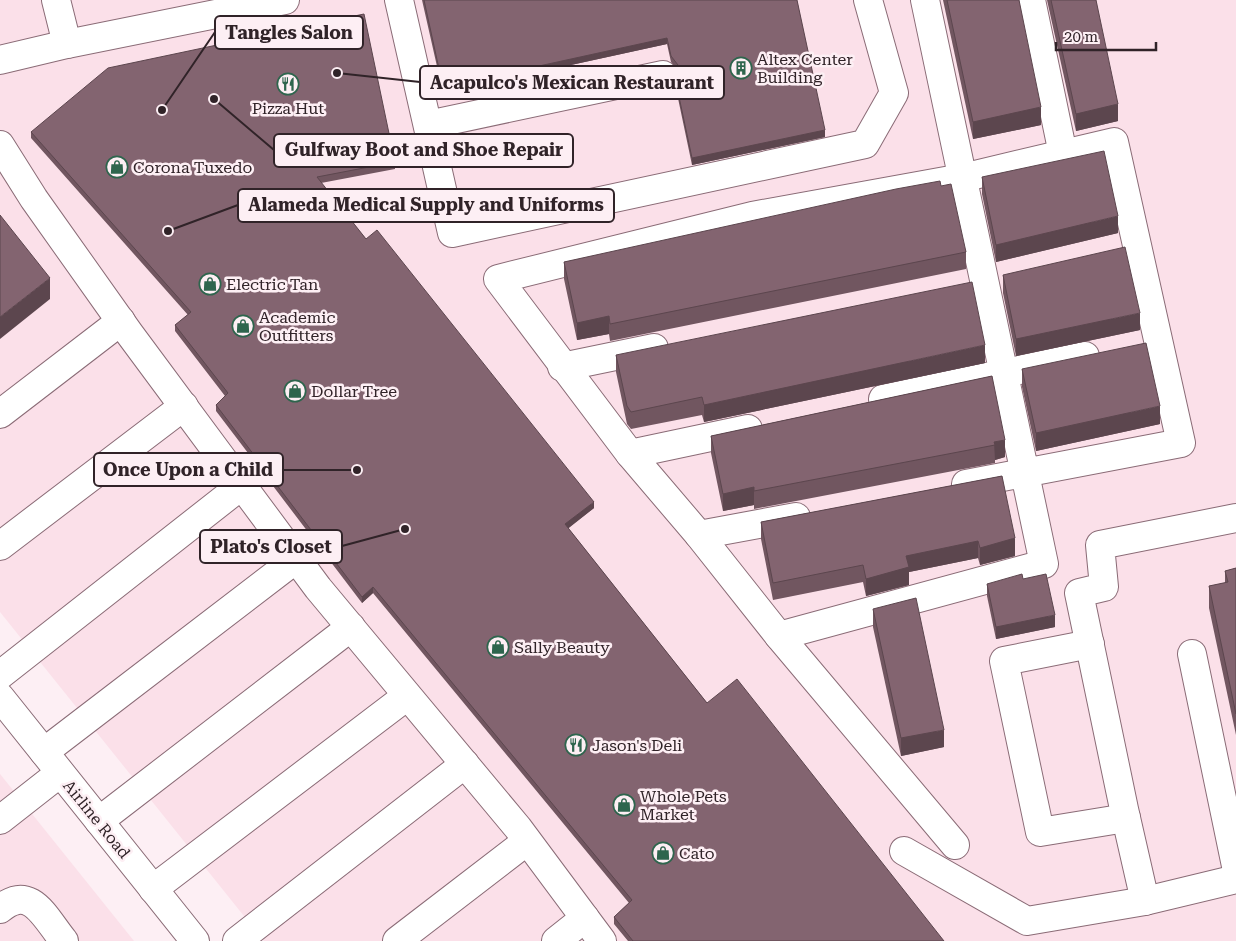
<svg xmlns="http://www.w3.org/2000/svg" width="1236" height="941" viewBox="0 0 1236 941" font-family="'Roboto Serif',serif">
	<rect width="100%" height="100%" fill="#fdeff4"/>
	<!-- built -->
	<g fill="#fbe0e9">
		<path d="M0,0H1236V941H264L0,612Z"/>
		<path d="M0,774L134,941H0Z"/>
	</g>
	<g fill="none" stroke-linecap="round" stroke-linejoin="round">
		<!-- minor casing -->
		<g stroke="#8a6b76" stroke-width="30">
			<g id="minor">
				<path d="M56,0L67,44"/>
				<path d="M399,0L452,233L865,144L894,93L868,0"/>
				<path d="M925,0C965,188 1004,376 1044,564L779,636L699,535L630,454L498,279L752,216L962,178L1114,142L1181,443L966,484"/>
				<path d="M1031,0L1063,154"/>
				<path d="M0,60L67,44L285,0"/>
				<path d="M428,125L663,75"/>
				<path d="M0,145L34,199L129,333L318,588L518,828L602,941"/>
				<path d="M562,367L654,348"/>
				<path d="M883,399L1085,356"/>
				<path d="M0,414L121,321"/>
				<path d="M630,454L748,429"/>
				<path d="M699,535L796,517"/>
				<path d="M0,546L184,406"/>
				<path d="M779,636L955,845"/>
				<path d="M1090,644L1004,661L1040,832L1126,818"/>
				<path d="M1192,654L1236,866"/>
				<path d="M0,675L242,485"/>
				<path d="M44,752L296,559"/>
				<path d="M0,820L60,773"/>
				<path d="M99,821L351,627"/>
				<path d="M904,851L1027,921L1145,901L1236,879"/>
				<path d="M153,889L407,696"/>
				<path d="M1145,901L1124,809L1079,593L1104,587L1100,545L1236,518"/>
				<path d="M0,909C31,883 45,918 64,941"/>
				<path d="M237,941L465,764"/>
				<path d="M397,941L527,841"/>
				<path d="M556,941L585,918"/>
			</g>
		</g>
		<!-- major casing -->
		<g stroke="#8a6b76" stroke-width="30">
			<path id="major" d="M0,697L195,941"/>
		</g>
		<!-- minor -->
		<use href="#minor" stroke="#fff" stroke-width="28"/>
		<!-- major -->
		<use href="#major" stroke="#fff" stroke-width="28"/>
	</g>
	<!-- wall -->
	<g fill="#715660">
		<path d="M422,0H797L825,137L692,165L675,84V78L677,70L671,62L667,44L443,93Z"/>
		<path d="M943,0H1019L1041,125L973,139Z"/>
		<path d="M1047,0H1096L1118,121L1076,131Z"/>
		<path d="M31,132L395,162V169L321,183L366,239L594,508L568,528L707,703L944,941H628L614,924V917L629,903L373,593L362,603L216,411V405L225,396L175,331V325L188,315L31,138Z"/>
		<path d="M982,177L1118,233L996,262L982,194Z"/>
		<path d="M941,186L966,252V269L610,341L609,334L577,340L564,279V262Z"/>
		<path d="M1003,275L1140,330L1016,356L1003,293Z"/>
		<path d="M616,355L985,363L704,422L702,415L631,429L627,424L616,372Z"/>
		<path d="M1022,369L1160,424L1036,451L1022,387Z"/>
		<path d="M992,376L1005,457L995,460V463L754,509V505L723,511L711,453V436Z"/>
		<path d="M1002,476L1015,556L980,565L978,558L909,572V585L866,596L863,582L773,600L761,539V522Z"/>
		<path d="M1236,568V735L1209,608V586L1225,583V571Z"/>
		<path d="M1023,579L1055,627L996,639L987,596V584Z"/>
		<path d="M873,609L944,747L901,756L873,627Z"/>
	</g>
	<!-- shaded-wall -->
	<g fill="#5c464e">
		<path d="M667,38V44L443,93V87Z"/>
		<path d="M1118,104V121L1076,131V114Z"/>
		<path d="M1041,107V125L973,139V122Z"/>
		<path d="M825,130V137L692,165V158Z"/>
		<path d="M1118,216V233L996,262V245Z"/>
		<path d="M50,278V299L0,339V317Z"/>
		<path d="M1140,313V330L1016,356V339Z"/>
		<path d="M609,316V334L577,340V323Z"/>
		<path d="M985,345V363L704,422V405Z"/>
		<path d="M1160,406V424L1036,451V433Z"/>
		<path d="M1005,440V457L995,460L994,442Z"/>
		<path d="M754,487V505L723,511V494Z"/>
		<path d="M594,502V508L565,531V524Z"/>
		<path d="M1015,538V556L980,565V548Z"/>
		<path d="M978,541V558L909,572V585L866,596V579L906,556Z"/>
		<path d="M373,587V593L362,603V597Z"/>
		<path d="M1055,615V627L996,639V627Z"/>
		<path d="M944,730V747L901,756V738Z"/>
	</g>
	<!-- building -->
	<g fill="#836470" stroke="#5c464e">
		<path d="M424,0H797L825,130L692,158L675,78L678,65L671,56L667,38L443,87Z"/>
		<path d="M947,0H1019L1041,107L973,122Z"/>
		<path d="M1051,0H1096L1118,104L1076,114Z"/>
		<path d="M364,14L395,162L317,177L366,239L377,230L594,502L565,524L707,703L737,679L944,941H633L614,917L632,900L373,587L362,597L216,405L228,393L175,325L191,312L31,132L108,68Z"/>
		<path d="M1104,151L1118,216L996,245L982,177Z"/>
		<path d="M940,181L941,186L951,184L966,252L610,324L609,316L577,323L564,262L896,189Z"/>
		<path d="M0,215L50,278L0,317Z"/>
		<path d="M1125,247L1140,313L1016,339L1003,275Z"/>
		<path d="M972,282L985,345L704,405L702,397L631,412L627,406L616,355Z"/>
		<path d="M1146,343L1160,406L1036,433L1022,369Z"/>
		<path d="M992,376L1005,440L994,442L995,445L754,491V487L723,494L711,436Z"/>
		<path d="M1002,476L1015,538L980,548L978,541L906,556L909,567L866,579L863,565L773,583L761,522Z"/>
		<path d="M1236,568V714L1209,586L1228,582L1225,571Z"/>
		<path d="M1022,574L1023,579L1046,574L1055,615L996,627L987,584Z"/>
		<path d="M916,598L944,730L901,738L873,609Z"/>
	</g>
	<!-- icons -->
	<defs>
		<g id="building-ring" transform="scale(1.125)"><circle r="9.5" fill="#fdeff4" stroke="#2e654d" stroke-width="1.5"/><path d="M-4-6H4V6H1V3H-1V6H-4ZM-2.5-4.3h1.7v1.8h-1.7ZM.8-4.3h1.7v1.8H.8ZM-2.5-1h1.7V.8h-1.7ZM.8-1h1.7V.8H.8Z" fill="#2e654d"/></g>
		<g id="restaurant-ring" transform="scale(1.125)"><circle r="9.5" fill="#fdeff4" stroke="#2e654d" stroke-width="1.5"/><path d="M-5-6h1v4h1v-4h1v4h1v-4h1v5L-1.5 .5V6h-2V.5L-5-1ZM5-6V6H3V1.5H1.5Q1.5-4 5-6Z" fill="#2e654d"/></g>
		<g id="shop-ring" transform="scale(1.125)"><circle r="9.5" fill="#fdeff4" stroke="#2e654d" stroke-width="1.5"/><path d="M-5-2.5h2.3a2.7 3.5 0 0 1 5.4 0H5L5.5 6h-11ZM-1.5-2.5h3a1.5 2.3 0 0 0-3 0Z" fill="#2e654d"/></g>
	</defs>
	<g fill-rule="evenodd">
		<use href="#building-ring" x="741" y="68"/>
		<use href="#restaurant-ring" x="288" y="84"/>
		<use href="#shop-ring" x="117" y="167"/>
		<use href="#shop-ring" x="210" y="284"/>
		<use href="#shop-ring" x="243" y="326"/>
		<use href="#shop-ring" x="295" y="391"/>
		<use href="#shop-ring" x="498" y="647"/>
		<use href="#restaurant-ring" x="576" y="745"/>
		<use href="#shop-ring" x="624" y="805"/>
		<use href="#shop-ring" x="663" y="853"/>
	</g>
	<g text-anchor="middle" stroke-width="5" stroke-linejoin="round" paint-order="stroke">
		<!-- poi labels -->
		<g font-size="16" fill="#302328" stroke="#fdeff4" text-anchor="start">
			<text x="757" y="65">Altex Center<tspan x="757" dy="18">Building</tspan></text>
			<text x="288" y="114" text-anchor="middle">Pizza Hut</text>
			<text x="133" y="173">Corona Tuxedo</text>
			<text x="226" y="290">Electric Tan</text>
			<text x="259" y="323">Academic<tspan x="259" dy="18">Outfitters</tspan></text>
			<text x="311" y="397">Dollar Tree</text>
			<text x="514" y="653">Sally Beauty</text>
			<text x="592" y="751">Jason's Deli</text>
			<text x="640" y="802">Whole Pets<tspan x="640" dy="18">Market</tspan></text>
			<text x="679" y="859">Cato</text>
		</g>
		<!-- street labels -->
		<g font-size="16" fill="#302328" stroke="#fdeff4">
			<text transform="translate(97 819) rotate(51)" y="6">Airline Road</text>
		</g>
	</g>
	<!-- callouts -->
	<path fill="none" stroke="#302328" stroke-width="2" d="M162 110L215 32M337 73L420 82M214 99L274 150M168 231L238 205M357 470L283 470M405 529L342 546"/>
	<g fill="#302328" stroke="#fdeff4" stroke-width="2">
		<circle cx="162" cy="110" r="5"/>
		<circle cx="337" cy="73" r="5"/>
		<circle cx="214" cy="99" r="5"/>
		<circle cx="168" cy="231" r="5"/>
		<circle cx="357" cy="470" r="5"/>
		<circle cx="405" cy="529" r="5"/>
	</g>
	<g fill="#fdeff4" stroke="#302328" stroke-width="2">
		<rect x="215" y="16" width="148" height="33" rx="5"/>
		<rect x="420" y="66" width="304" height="33" rx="5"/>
		<rect x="274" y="134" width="299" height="33" rx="5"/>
		<rect x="238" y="189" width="376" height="33" rx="5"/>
		<rect x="94" y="453" width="189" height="33" rx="5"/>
		<rect x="200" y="530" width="142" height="33" rx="5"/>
	</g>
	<g font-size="18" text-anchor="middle" font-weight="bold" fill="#302328">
		<text x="289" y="39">Tangles Salon</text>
		<text x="572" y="89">Acapulco's Mexican Restaurant</text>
		<text x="424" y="156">Gulfway Boot and Shoe Repair</text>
		<text x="426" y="211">Alameda Medical Supply and Uniforms</text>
		<text x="188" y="476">Once Upon a Child</text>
		<text x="271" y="553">Plato's Closet</text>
	</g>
	<!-- scale -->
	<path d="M1056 42v8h100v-8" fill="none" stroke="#302328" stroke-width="2.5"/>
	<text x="1064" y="42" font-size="15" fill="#302328" stroke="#fdeff4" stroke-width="4" paint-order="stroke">20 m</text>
</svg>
